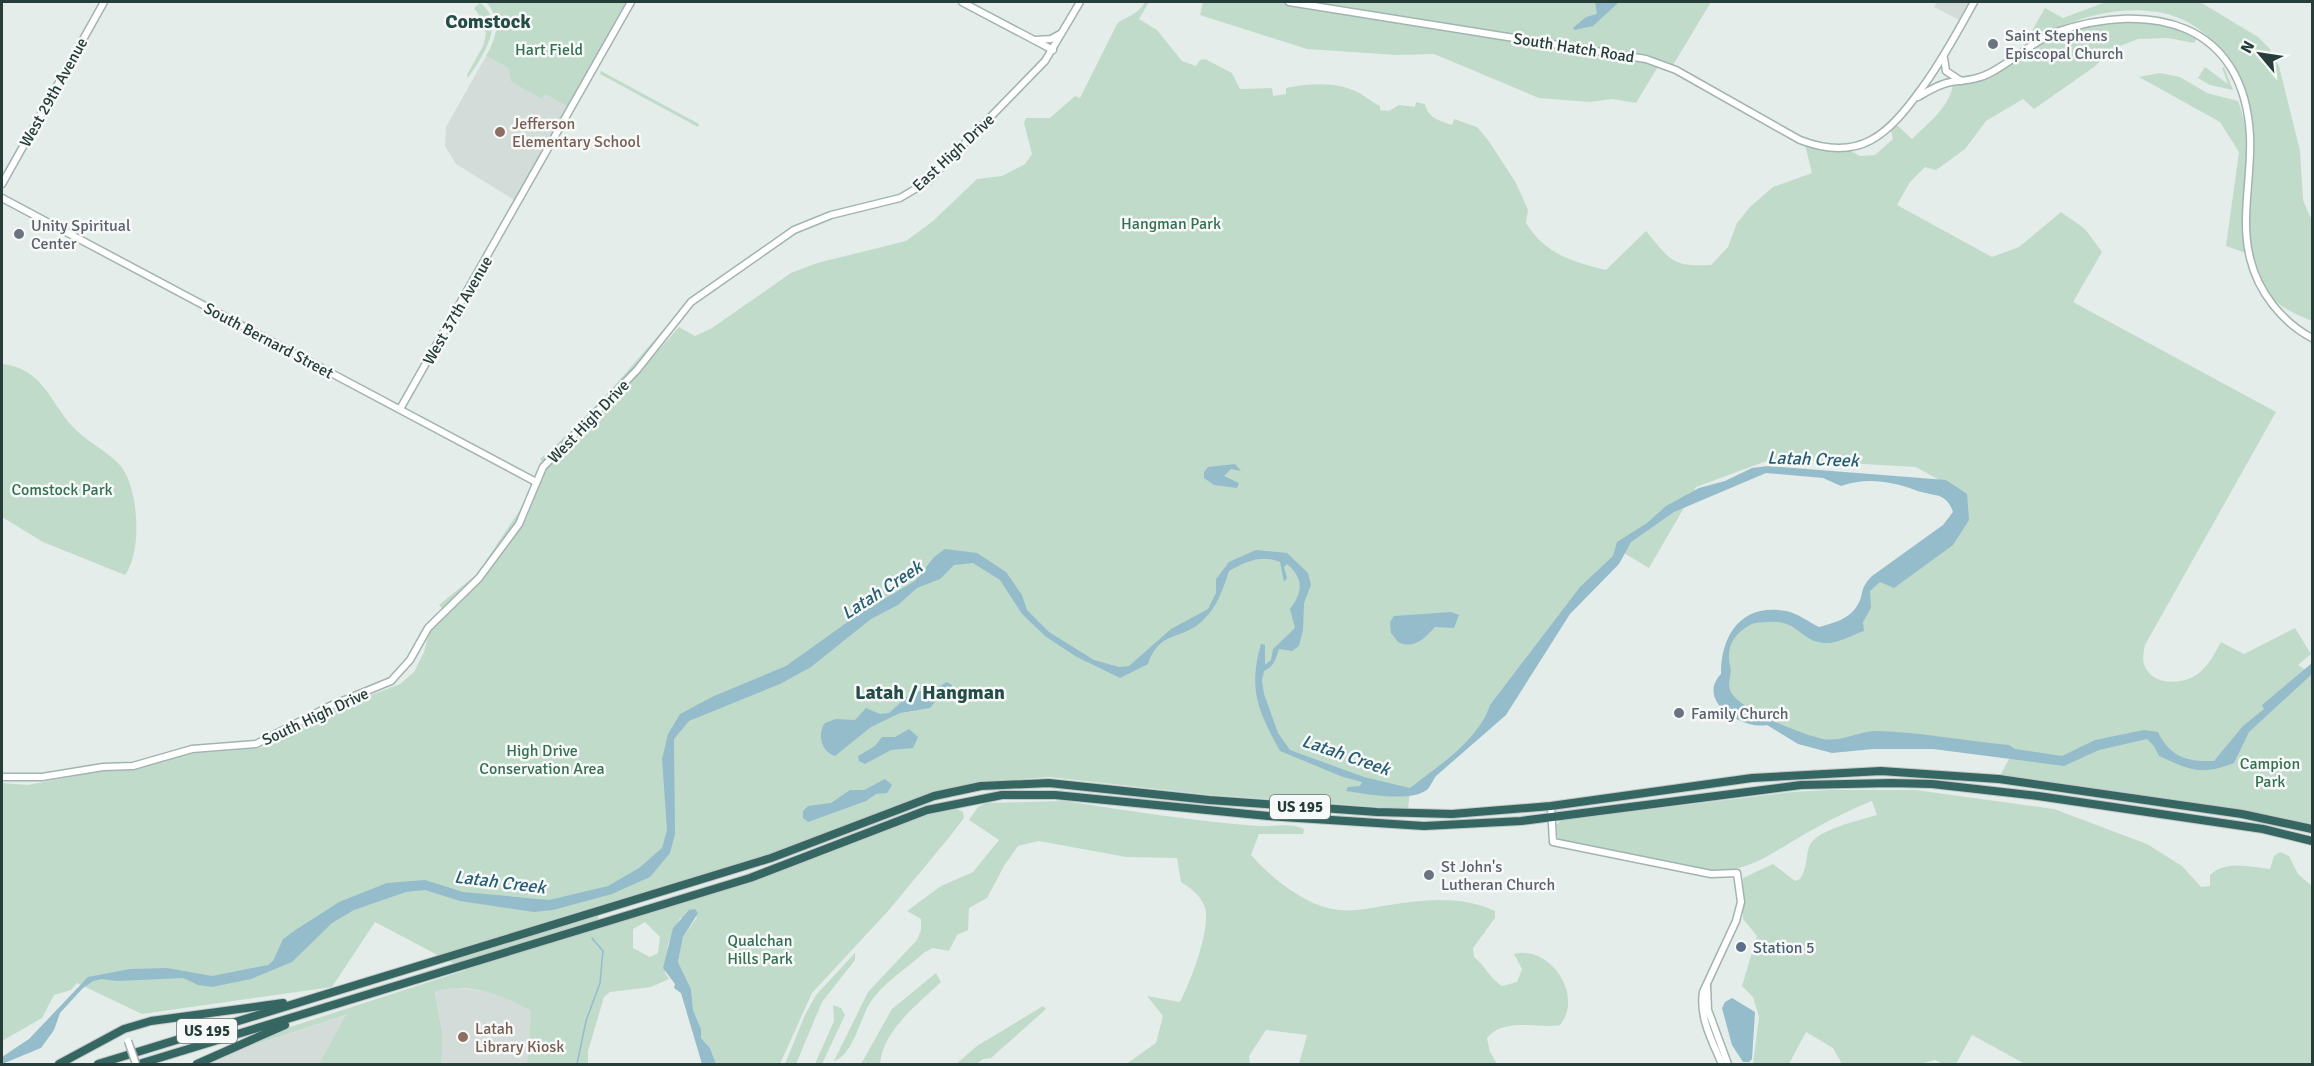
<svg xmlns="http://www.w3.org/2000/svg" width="2314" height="1066" viewBox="0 0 2314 1066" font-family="Signika,sans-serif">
	<rect width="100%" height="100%" fill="#e5edea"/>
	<!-- built -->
	<g fill="#d4dcd9">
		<path d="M1937,2H1969L1959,20L1934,7Z"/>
		<path d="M486,56L508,68L511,82L542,99L545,94L568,107L514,200L456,164L445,146L446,127Z"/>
		<path d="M450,987L500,993L531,1011L527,1064H441L443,1039L435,990Z"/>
		<path d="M347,1015L319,1064H205L225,1054Z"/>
	</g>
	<!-- green -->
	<g fill="#c1dbcb" fill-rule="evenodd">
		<path d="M486,2H627L568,107L545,94L542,99L511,82L508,68L486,56C497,36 502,20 486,2Z"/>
		<path d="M1145,2H1149L1139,19L1157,30L1182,61L1196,66L1200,60L1205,59L1232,73L1240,89L1272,88L1273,96L1286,94V88C1310,83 1343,81 1364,96C1370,100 1374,103 1380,106V110L1389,111L1399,105L1415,107L1416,102L1425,104C1428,118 1440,121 1452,125L1454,119L1477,127L1488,140L1516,183L1528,210L1526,223C1545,254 1573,262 1606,270L1646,231C1671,261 1672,267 1711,265L1728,247L1737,223L1750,207L1773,187L1812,173L1805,145L1831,151L1849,150L1860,156L1875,155L1893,139L1891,131L1897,125L1912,139C1928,123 1950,107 1953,84C1967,82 1981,81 1994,75C2017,63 2035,42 2060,33C2070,29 2082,27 2092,25C2130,16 2164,12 2198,36L2194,43L2168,38L2138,39L2115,48L2094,67L2034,109L2023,99L1986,121L1965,149L1936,170L1925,167L1910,182L1897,205L1992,257L2019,247L2061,212L2085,229L2102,252L2073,302L2276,412L2145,645C2144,650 2142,659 2144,664C2151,687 2184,685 2199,673C2209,665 2215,653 2221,642L2244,654L2295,628L2311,654L2298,665L2308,671L2312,668V824L2203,805L2000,776L2012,753L1933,743L1849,745L1800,738L1725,696C1724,668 1722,648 1740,626L1788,617L1806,629L1849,628L1866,589L1961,517L1939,480L1916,467L1772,459L1696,487L1649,568L1622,552L1586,589L1487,724L1410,792L1408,809L1211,795L1050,777L981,782L933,792L773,853L598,906V929L750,881L927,814L955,808L963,812L964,818L951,835L889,910L812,993L780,1064H716L710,1048L701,1038V1029L693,1010L691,989L678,962L683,937L697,917L680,918L668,944L665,973L669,979L651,987L610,992L604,997L588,1051V1064H527L531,1011C501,994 470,982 435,991L443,1039L441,1064H319L346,1015L225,1054L287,1028L466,970L375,922L332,987L142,1014L77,983L71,990L54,995L42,1018L2,1041V783L28,785L101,771L135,769L187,754L259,748L273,743L324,713L400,684L414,672L424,652L429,633L437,622L481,581L526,519L547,468L619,395L679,327L695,336L712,328L791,273L817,263L906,241L933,221L977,179L1002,176L1025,164L1032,154L1024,123L1026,118H1050L1075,96L1080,98L1117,24C1126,16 1138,15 1145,2ZM645,922L660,937L658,953L650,957L633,948V929Z"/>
		<path d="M1203,2H1711L1673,65L1662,60L1636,103L1612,99L1590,102L1539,98L1434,54L1397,55L1307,49L1200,15Z"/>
		<path d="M2106,2H2200L2258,37L2269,48L2279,66L2300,151L2303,200L2312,221V321C2289,311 2272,305 2261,280C2238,225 2254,199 2254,146C2254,89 2221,26 2163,13C2120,4 2068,19 2031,42L2030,34L2045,8L2063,18Z"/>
		<path d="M480,3C507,22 482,58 468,78L467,75L483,46L486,34L483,21L474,8Z"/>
		<path d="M2205,67L2228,84L2222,68L2224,67L2233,90L2210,85L2198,78Z"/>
		<path d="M601,71L699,124L698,127L600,74Z"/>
		<path d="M2160,73L2180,77L2207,93L2238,101C2256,145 2240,203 2246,253L2226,246L2239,152L2220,122L2139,77Z"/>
		<path d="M664,329L663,335L581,427L543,463L540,459L590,414Z"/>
		<path d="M2,364C42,368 49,400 71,425C84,440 104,449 118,463C139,483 143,552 125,575L43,542L2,517Z"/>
		<path d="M530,488C531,521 467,587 442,608L439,605L477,574L522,507Z"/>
		<path d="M1829,790H1915L2054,809L2147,844L2182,866L2201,887L2210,886V875C2226,860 2250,867 2270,869L2274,856L2280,852L2289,856L2298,874L2312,886V1064H2025L1972,1035L1956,1064H1943L1935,1060L1919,1064H1842L1833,1048L1806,1032L1789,1064H1753L1759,1017L1753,997L1742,986L1757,936L1743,919V878L1773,864L1795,881L1800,879C1808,866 1805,860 1809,847C1814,830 1861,820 1877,815L1872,801C1852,809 1831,819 1812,830C1779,848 1754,870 1714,872L1558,840L1556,825L1562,820L1792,792Z"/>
		<path d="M1065,801C1130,811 1194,821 1259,826C1274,827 1291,822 1304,829L1303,834H1259L1251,855C1271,878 1308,908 1340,910C1356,912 1374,907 1390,905C1424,899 1463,896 1495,911V918L1473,948L1474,957C1485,965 1489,978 1502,986L1517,982L1522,969L1514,954C1548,944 1585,994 1560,1025C1538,1029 1504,1017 1487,1038L1490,1052L1497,1064H1299L1307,1035L1266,1030L1249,1056L1250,1064H1126L1156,1043L1163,1016L1147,996L1180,1002C1190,983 1213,925 1204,905C1199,894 1190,888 1181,882L1177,858L1126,857L1039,841L1018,846L1004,866L987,898L969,908L968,930L957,935L949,951L933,948L925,952C907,968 883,983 870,1003C860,1019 853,1055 834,1061L868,992L917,940L921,930V919L907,911L941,886L973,872L999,840L969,820L978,807L986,803Z"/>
		<path d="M855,953V960L822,1002L796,1064H785L805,1015L816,995Z"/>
		<path d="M936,973L941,982C918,1004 883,1030 880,1064H861L892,1009Z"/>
		<path d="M833,1005L841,1008L845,1015L822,1064H815L834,1021Z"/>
		<path d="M1043,1006L1046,1009L991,1058L983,1059L977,1064H956L977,1046Z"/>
	</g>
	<!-- water -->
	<g fill="#94bccb">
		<path d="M1595,2H1619L1593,26L1574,30L1573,28L1586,17L1597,14Z"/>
		<path d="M1235,464L1241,471L1231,469L1224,476L1239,483L1237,488L1214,485L1204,478V472L1208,467Z"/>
		<path d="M1768,466L1946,480L1967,494L1969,520L1953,545L1894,588L1880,582L1870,591L1871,608L1863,622L1864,631C1852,635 1837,644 1825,643C1798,641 1800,619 1767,622C1761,623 1755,622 1750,625C1733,634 1726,648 1730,666C1733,675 1726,682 1731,692C1740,710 1803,735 1823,739C1844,742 1858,731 1877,731C1920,732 1965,741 2009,745L2015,749L2062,756L2095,740L2144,730L2158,732C2170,757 2187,762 2214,761L2243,726L2264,709L2262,705L2312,663V674L2249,732L2234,763C2200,776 2190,770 2159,756L2154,746L2147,739L2099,750L2064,766L1933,749H1873L1832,753L1798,744L1767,725C1743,730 1695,701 1721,674C1721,634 1742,603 1786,611C1797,613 1809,622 1819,627C1834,623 1849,619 1857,606C1865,594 1858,590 1872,576L1943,525L1953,512C1946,491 1933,497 1915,490C1891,481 1866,477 1841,486L1823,478L1766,473L1674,512L1631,542L1619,564L1570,614L1506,715L1436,776C1433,780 1431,785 1428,789C1412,803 1366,794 1346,791L1348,787L1360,786L1362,782L1343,777L1280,751C1258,711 1248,690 1261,644L1265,645V665L1271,660L1273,649L1295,628L1290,609C1303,592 1304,578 1287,564L1284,567L1287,578L1284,582L1280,562C1261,554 1245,562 1229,571C1222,592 1217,608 1200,623C1180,640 1159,631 1148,664L1120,678L1075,656L1045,636L1022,614L1000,580L973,563L954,565L940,579L917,588L898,605L871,619L811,667L780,684L689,721L674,739L675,834L670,853L650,877L612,894L553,910L534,912L460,901L425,890L406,892L354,910L332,923L292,962L251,979L212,987L198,985L183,978L117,981L102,979L93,981L83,988L60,1013L54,1030L41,1048L2,1064V1057L29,1039L88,977L130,969L167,968L212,976L268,965L273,961L283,939L297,929L339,902L387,883L425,880L463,892L549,900L608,886L639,868L662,848L667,830L662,759L668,734L680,714L714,696L786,666L863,611L915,581L934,557L945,549L977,553L1006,572L1022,595L1027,610L1049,632L1094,660L1119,667L1129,666L1171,629L1208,609L1216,593V579L1229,562L1256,550L1287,553L1308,573L1311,585L1304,603L1303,630L1299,646L1292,651L1279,649C1276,658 1274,667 1264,671L1262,680L1264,694L1278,733L1290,750L1364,777L1410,788C1439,765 1478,741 1490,705L1580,587L1613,556L1617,542L1647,523L1666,506L1699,488L1725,481L1752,468Z"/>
		<path d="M1451,612L1459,615L1454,628L1435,627C1425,638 1414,650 1398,642L1391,633L1390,622L1394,616Z"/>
		<path d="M947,682L952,685L950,691L938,698L930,708L900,713L871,727L835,756C821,752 817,733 825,723L836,719L855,720L866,708L880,714L889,713L912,692L933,690Z"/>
		<path d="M909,729L918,737L913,748L891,750L865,764L859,761L858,756L875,746L882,737H895Z"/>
		<path d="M885,779L892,785L887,793L876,794L866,801L808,822L803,818V811L808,806L831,803L850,790H864Z"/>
		<path d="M689,910L695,909L698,913L683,937L678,962L691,989L693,1010L701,1029V1038L710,1048L716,1064H702L681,993L674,988L675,984L663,968L673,928Z"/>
		<path d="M1732,998L1755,1012L1752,1059L1749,1062H1743L1732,1045L1722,1008L1725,1002Z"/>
	</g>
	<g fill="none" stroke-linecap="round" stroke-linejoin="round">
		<!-- stream -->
		<path stroke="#94bccb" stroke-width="1.5" d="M577,1064L586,1021L600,983L603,951L592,938"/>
		<!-- secondary casing -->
		<g stroke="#a2b4b0" stroke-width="9">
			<g id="secondary">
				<path d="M962,2L1053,50"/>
				<path d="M1289,2L1646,59L1676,70L1800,140C1860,163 1888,135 1922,88C1942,61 1958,31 1974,2"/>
				<path d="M1036,40L1051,39L1060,34"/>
				<path d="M1944,58L1946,71L1961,81"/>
				<path d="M1918,97C1928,91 1939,84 1951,82C1965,80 1977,80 1990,73C2013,61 2032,42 2056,32C2151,0 2244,22 2250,136C2252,177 2240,218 2250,258C2258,292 2282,322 2312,338"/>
				<path d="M2,184L104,2"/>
				<path d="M2,198L536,482"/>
				<path d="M400,409L631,2"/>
				<path d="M2,777H42L103,767L133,766L192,749L256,744L330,706L391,681L410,660L428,628L479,578L519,524L543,467L637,370L691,302L794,230L831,215L900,198L927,182L1045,61L1080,2"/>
				<path d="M1551,806L1553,842L1711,874L1737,873L1741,902L1736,921L1703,992C1699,1017 1712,1041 1722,1064"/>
				<path d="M1707,985L1708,1010L1728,1064"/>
			</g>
		</g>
		<!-- highway casing -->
		<g stroke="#c2c9c8" stroke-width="10">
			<g id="highway">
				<path d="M59,1064L124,1029L151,1021L283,1003"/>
				<path d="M98,1064L771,858L934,796L981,786L1049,783L1209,800L1377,812L1452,814L1551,806L1752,778L1881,771L1999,779L2242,814L2312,829"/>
				<path d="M139,1064L750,878L927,810L1002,795H1055L1268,816L1424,826L1521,821L1801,785L1891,783L1932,784L2038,796L2263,829L2312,841"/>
				<path d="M197,1064L285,1025"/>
			</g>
		</g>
		<!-- secondary -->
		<use href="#secondary" stroke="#fff" stroke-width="6"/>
		<!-- highway -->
		<use href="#highway" stroke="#356661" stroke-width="8"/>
		<!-- secondary-bridge casing -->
		<g stroke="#a2b4b0" stroke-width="9" stroke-linecap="butt">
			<path id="secondary-bridge" d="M128,1041L136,1064"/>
		</g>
		<!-- secondary-bridge -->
		<use href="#secondary-bridge" stroke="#fff" stroke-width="6"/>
	</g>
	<!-- markers -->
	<g fill="#6b7280" stroke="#f6f9f8" stroke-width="2">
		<circle cx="1993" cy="44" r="6"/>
		<circle cx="19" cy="234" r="6"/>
		<circle cx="1679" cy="713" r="6"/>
		<circle cx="1429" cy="875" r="6"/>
	</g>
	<g fill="#8d6e63" stroke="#f6f9f8" stroke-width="2">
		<circle cx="500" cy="132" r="6"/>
		<circle cx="463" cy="1037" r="6"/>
	</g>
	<circle fill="#5c6f8a" stroke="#f6f9f8" stroke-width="2" cx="1741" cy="947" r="6"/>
	<g text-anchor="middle" stroke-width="5" stroke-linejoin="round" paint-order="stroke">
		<!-- shield labels -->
		<g fill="#f6f9f8" stroke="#647572" stroke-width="1.5">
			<rect x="1270" y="795" width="60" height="24" rx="4.5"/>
			<rect x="177" y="1019" width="60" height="24" rx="4.5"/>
		</g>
		<g font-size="15" font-weight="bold" fill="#263d39">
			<text x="1300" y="812">US 195</text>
			<text x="207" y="1036">US 195</text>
		</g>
		<!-- worship labels -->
		<g font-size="16" fill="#5b616d" stroke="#f6f9f8" text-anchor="start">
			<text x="2005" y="41">Saint Stephens<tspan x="2005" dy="18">Episcopal Church</tspan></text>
			<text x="31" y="231">Unity Spiritual<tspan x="31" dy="18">Center</tspan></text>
			<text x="1691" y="719">Family Church</text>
			<text x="1441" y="872">St John's<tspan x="1441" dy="18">Lutheran Church</tspan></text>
		</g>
		<!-- street labels -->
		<g font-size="16" fill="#263d39" stroke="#f6f9f8">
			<text transform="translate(1574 47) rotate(9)" y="6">South Hatch Road</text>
			<text transform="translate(53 92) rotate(-61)" y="6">West 29th Avenue</text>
			<text transform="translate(953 152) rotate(-43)" y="6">East High Drive</text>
			<text transform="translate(457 310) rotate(-60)" y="6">West 37th Avenue</text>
			<text transform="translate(269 340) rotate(28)" y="6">South Bernard Street</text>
			<text transform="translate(588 421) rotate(-46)" y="6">West High Drive</text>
			<text transform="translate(315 716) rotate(-25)" y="6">South High Drive</text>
		</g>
		<!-- park labels -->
		<g font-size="16" fill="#356f52" stroke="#f6f9f8">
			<text x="549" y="55">Hart Field</text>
			<text x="1171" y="229">Hangman Park</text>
			<text x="62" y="495">Comstock Park</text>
			<text x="542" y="756">High Drive<tspan x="542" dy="18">Conservation Area</tspan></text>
			<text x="2270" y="769">Campion<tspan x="2270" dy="18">Park</tspan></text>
			<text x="760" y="946">Qualchan<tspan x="760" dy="18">Hills Park</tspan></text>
		</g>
		<!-- education labels -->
		<g font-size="16" fill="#785e54" stroke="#f6f9f8" text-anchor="start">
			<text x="512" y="129">Jefferson<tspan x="512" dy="18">Elementary School</tspan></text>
			<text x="475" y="1034">Latah<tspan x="475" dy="18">Library Kiosk</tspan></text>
		</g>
		<!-- service labels -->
		<g font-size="16" fill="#4e5e75" stroke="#f6f9f8" text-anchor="start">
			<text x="1753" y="953">Station 5</text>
		</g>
		<!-- water labels -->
		<g font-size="18" font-style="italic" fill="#275d72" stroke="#f6f9f8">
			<text transform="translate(1813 459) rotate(2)" y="6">Latah Creek</text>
			<text transform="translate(882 590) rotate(-33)" y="6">Latah Creek</text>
			<text transform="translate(1346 755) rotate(19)" y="6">Latah Creek</text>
			<text transform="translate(500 882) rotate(7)" y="6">Latah Creek</text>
		</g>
		<!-- quarter labels -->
		<g font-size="20" font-weight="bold" fill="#244d48" stroke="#f6f9f8">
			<text x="488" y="28">Comstock</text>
			<text x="930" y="699">Latah / Hangman</text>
		</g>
	</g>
	<!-- border -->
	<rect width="2314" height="1066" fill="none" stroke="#263d39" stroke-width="6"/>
	<!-- north arrow -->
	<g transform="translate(2260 54) rotate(299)" stroke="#f6f9f8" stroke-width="4.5" paint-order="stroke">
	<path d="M0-4.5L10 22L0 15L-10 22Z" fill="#263d39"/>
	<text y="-9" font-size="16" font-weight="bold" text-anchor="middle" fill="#263d39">N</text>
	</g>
</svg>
